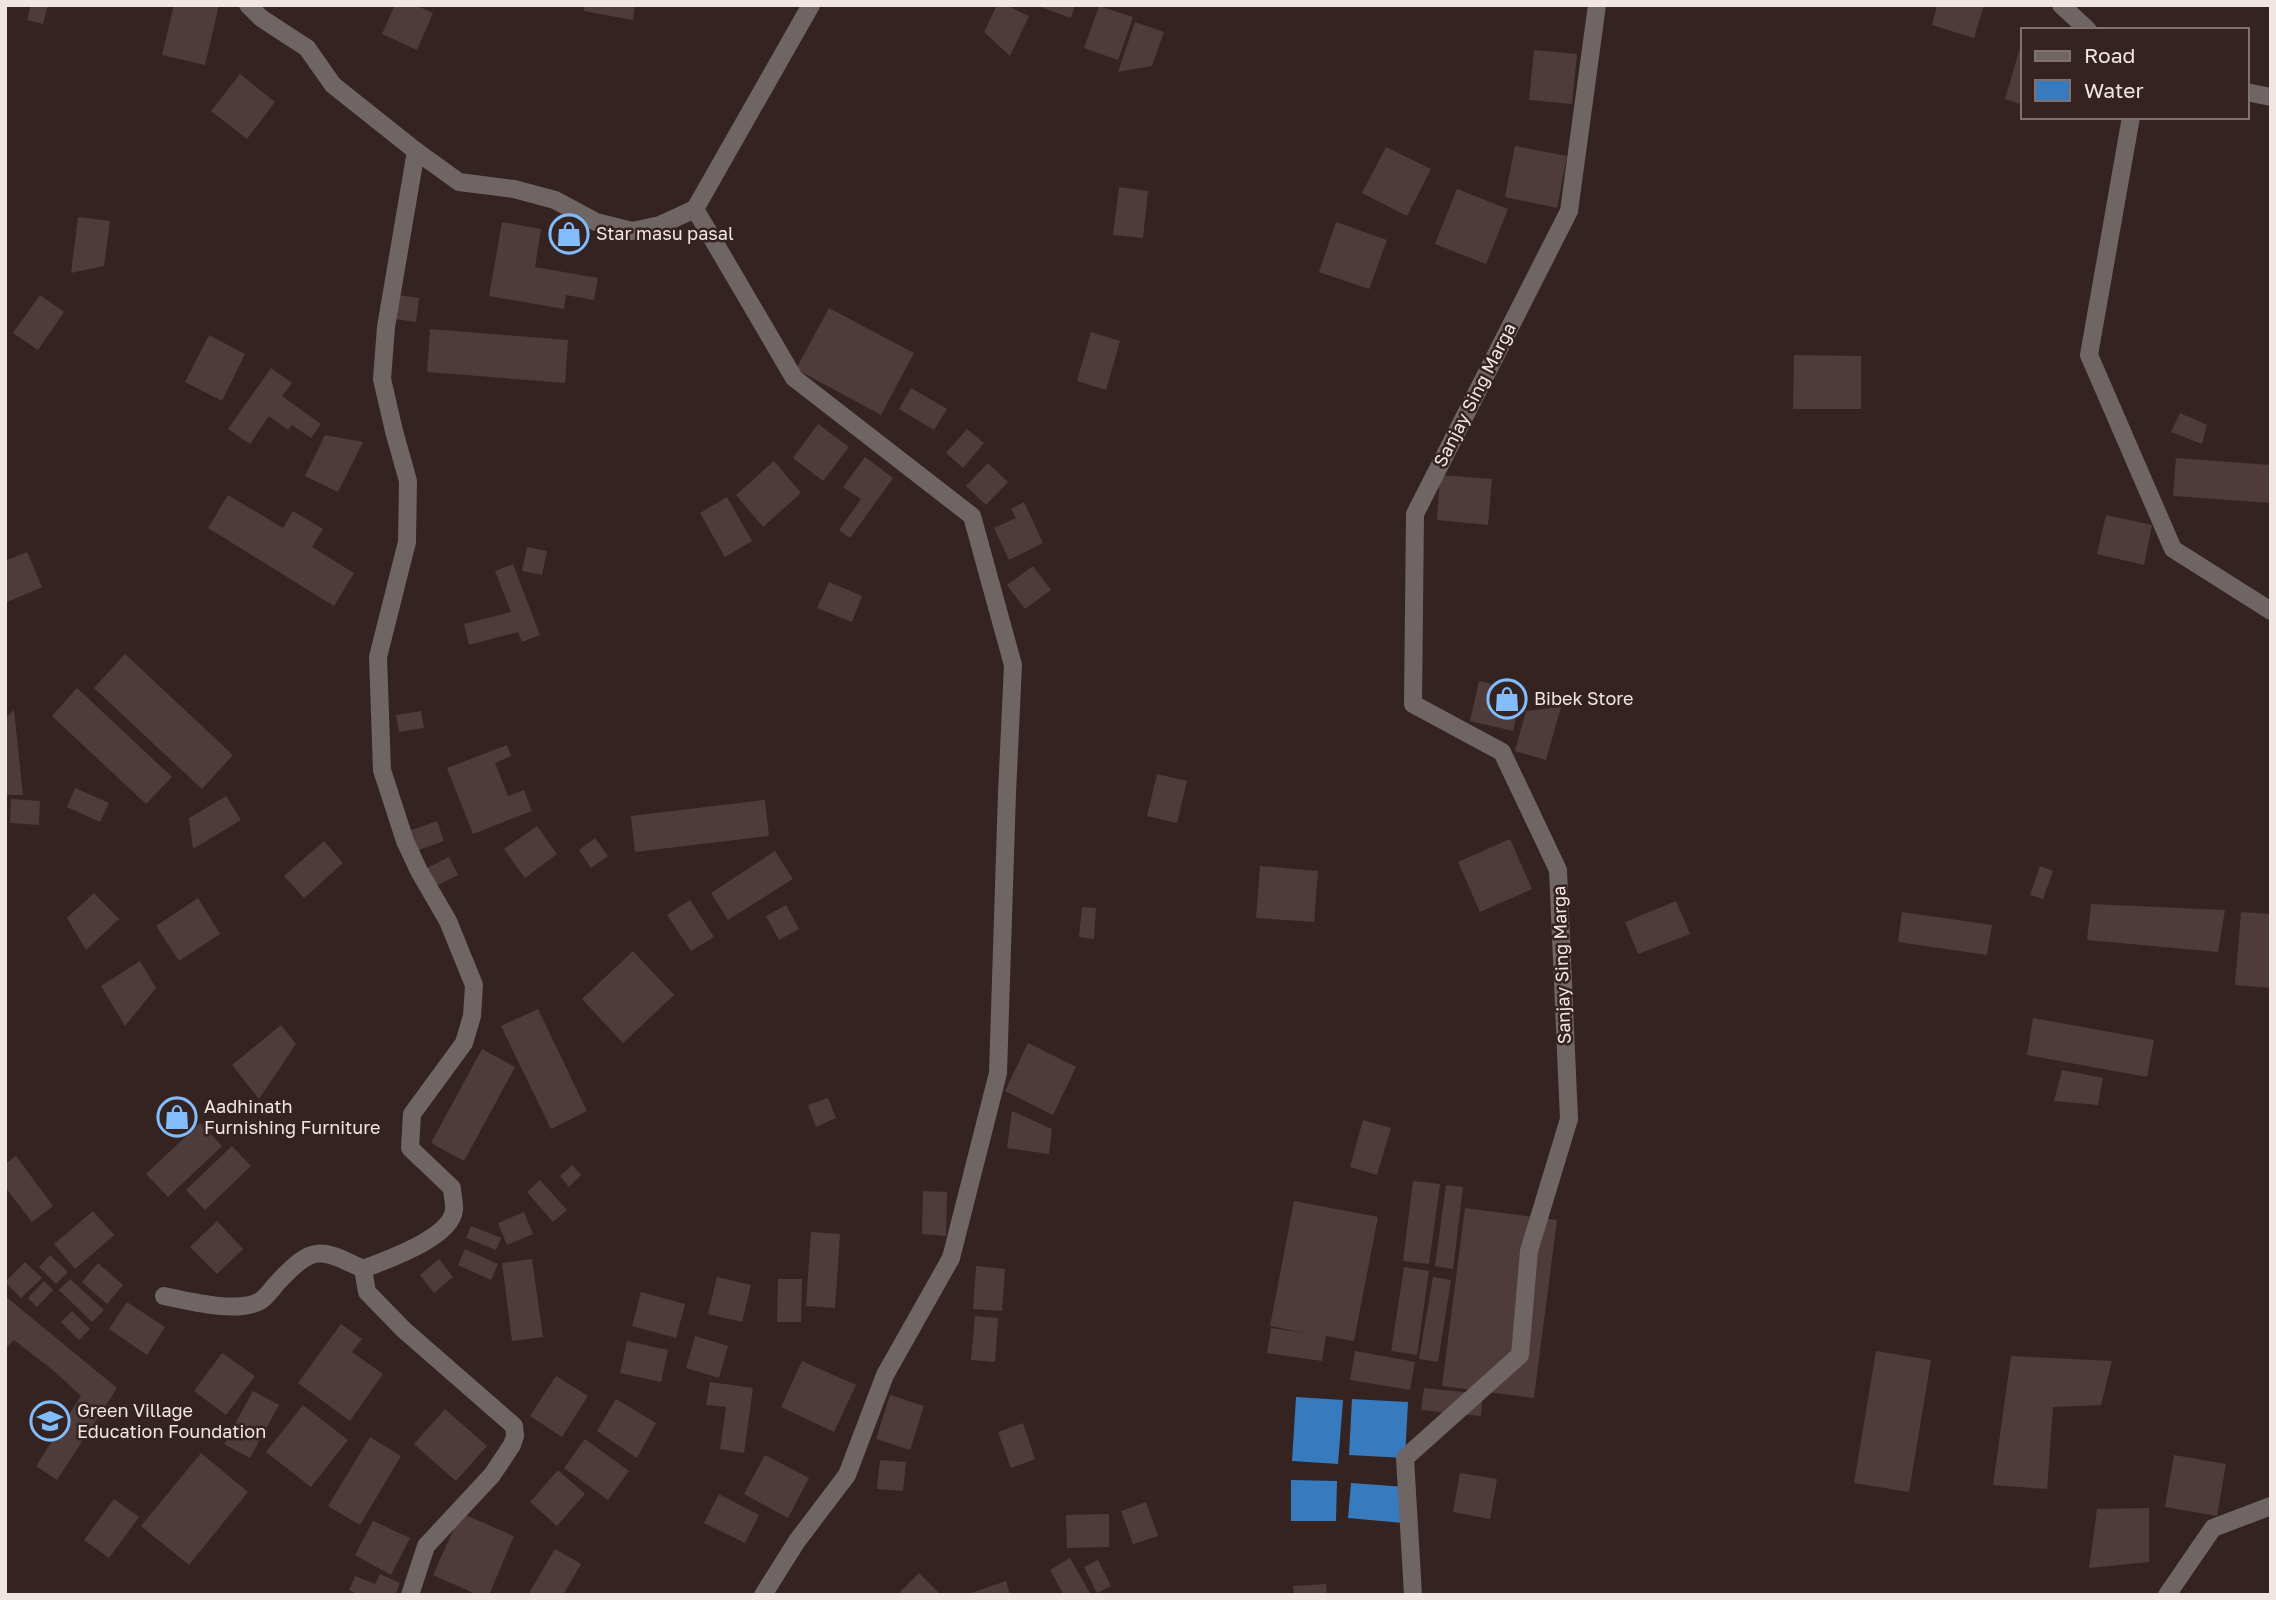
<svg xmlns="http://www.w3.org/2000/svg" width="2276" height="1600" viewBox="0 0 2276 1600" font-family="'Golos Text',sans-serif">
	<rect width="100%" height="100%" fill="#342321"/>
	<!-- water -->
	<g fill="#377abd">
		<path d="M1296,1397L1343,1400L1338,1464L1292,1461Z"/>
		<path d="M1352,1399L1408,1402L1405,1458L1349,1455Z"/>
		<path d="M1291,1480L1337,1481L1336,1521H1291Z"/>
		<path d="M1351,1483L1406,1487L1403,1523L1348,1518Z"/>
	</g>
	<!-- building -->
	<g fill="#4f3c3a">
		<path d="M31,5H48L43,24L27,20Z"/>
		<path d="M174,5H219L205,65L162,55Z"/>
		<path d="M395,5H415L433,13L417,50L382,34Z"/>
		<path d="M585,5H635L633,20L584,11Z"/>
		<path d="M997,5H1006L1029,16L1010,56L984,32Z"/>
		<path d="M1035,5H1075L1071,18Z"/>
		<path d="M1937,5H1984L1974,38L1932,25Z"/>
		<path d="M1099,6L1133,17L1118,60L1084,48Z"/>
		<path d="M1135,22L1164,32L1152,66L1118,72Z"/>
		<path d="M1534,50L1577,54L1572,104L1529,100Z"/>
		<path d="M2019,51L2022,52V105L2005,99Z"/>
		<path d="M240,74L275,102L247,139L211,111Z"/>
		<path d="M1515,146L1567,156L1557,208L1505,197Z"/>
		<path d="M1386,147L1431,169L1407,216L1362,193Z"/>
		<path d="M1119,187L1148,191L1143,238L1113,235Z"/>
		<path d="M1457,189L1508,209L1486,264L1435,244Z"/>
		<path d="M78,217L110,221L104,266L71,273Z"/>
		<path d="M502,222L541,229L535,267L598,278L594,300L566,295L564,309L489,296Z"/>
		<path d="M1336,222L1387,240L1369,289L1319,272Z"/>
		<path d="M40,295L64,312L38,350L13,333Z"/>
		<path d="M398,295L419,298L416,322L395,319Z"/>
		<path d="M829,308L914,353L881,415L796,369Z"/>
		<path d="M430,329L568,340L565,383L427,372Z"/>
		<path d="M1091,332L1120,341L1106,390L1077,381Z"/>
		<path d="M209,335L245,354L222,401L185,382Z"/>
		<path d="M1794,355L1861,356V409H1793Z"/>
		<path d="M271,368L292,383L282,396L321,424L311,438L292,425L288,430L269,416L250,444L228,429Z"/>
		<path d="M911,388L947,409L934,430L899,409Z"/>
		<path d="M2180,413L2207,425L2202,444L2171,432Z"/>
		<path d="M818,424L849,447L823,481L793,458Z"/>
		<path d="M967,429L984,443L963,468L946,453Z"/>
		<path d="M325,435L363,442L338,492L305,476Z"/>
		<path d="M865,457L893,478L850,538L839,530L861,499L843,487Z"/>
		<path d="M2176,458L2271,465V503L2173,496Z"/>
		<path d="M774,461L801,493L763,527L736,495Z"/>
		<path d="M988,463L1008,482L986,505L966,486Z"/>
		<path d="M1440,475L1492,479L1488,525L1437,520Z"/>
		<path d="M228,495L283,528L293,511L323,529L312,547L354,573L334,606L208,528Z"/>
		<path d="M727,497L752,541L725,557L700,513Z"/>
		<path d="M1024,502L1043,543L1009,560L994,528L1016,518L1011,509Z"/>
		<path d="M2106,515L2152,525L2144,565L2097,554Z"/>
		<path d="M527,547L547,551L542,575L522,571Z"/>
		<path d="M27,552L42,587L5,603V561Z"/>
		<path d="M513,564L540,635L522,642L518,632L469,645L464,624L511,612L495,571Z"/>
		<path d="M1033,566L1051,590L1025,609L1007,585Z"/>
		<path d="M829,582L862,596L852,622L817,608Z"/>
		<path d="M125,654L233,755L202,789L94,688Z"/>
		<path d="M1479,681L1522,692L1513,731L1470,721Z"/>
		<path d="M77,688L172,777L146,804L52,716Z"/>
		<path d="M1561,707L1546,760L1515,751L1526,711Z"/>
		<path d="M14,710L23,795H5V718Z"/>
		<path d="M421,711L424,728L399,732L396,715Z"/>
		<path d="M507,745L511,756L495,763L508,796L524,790L532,811L473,834L447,768Z"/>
		<path d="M1157,774L1187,781L1177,823L1147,816Z"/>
		<path d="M75,788L109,803L100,822L67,807Z"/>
		<path d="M226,796L241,820L193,849L189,818Z"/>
		<path d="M11,799L40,801L39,825L10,823Z"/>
		<path d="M765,800L769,836L635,852L631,816Z"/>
		<path d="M437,821L444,841L416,851L409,831Z"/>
		<path d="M537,826L557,854L525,878L504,849Z"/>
		<path d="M595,838L608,856L591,868L579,850Z"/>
		<path d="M1510,839L1532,889L1480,912L1458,862Z"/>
		<path d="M324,841L343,863L304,898L284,876Z"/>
		<path d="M775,851L793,879L728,920L711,893Z"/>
		<path d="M449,857L458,875L434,887L425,869Z"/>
		<path d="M1260,866L1318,871L1314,922L1256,918Z"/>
		<path d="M2040,866L2053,871L2043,899L2030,895Z"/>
		<path d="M94,893L119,919L86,950L67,918Z"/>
		<path d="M198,898L220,934L179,961L156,926Z"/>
		<path d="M690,900L714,937L691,951L667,915Z"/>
		<path d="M1676,901L1690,934L1638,954L1625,922Z"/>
		<path d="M2091,904L2225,910L2218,952L2087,940Z"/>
		<path d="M786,905L799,929L779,940L766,916Z"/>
		<path d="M1082,907L1096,908L1094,939L1079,937Z"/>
		<path d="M1902,912L1992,925L1987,955L1898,942Z"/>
		<path d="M2241,912L2271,914V988L2235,985Z"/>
		<path d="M633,951L674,995L623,1043L582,999Z"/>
		<path d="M140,961L156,988L125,1026L101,986Z"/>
		<path d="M538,1009L587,1111L551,1129L501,1026Z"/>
		<path d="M2033,1018L2154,1040L2147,1077L2027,1055Z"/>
		<path d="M281,1025L296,1044L259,1099L232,1065Z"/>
		<path d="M1028,1043L1076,1067L1053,1115L1005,1091Z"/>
		<path d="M482,1049L515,1067L464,1161L431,1143Z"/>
		<path d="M2062,1070L2103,1078L2098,1105L2054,1101Z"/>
		<path d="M828,1098L836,1118L816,1127L808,1105Z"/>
		<path d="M1012,1111L1052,1129L1049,1154L1007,1148Z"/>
		<path d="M1363,1120L1391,1128L1377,1175L1350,1167Z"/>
		<path d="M200,1123L222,1146L168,1197L146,1174Z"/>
		<path d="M232,1146L251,1166L205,1210L186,1190Z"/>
		<path d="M16,1156L53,1206L32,1222L5,1187V1164Z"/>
		<path d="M572,1165L581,1175L569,1187L560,1176Z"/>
		<path d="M540,1180L567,1210L553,1222L527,1192Z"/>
		<path d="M1413,1181L1440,1184L1429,1264L1403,1261Z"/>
		<path d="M1446,1185L1463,1187L1453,1269L1435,1266Z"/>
		<path d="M923,1191L947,1192L946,1236L922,1234Z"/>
		<path d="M1294,1201L1378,1217L1354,1341L1326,1336L1322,1361L1267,1353L1271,1328L1305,1333L1270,1326Z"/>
		<path d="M1465,1208L1557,1220L1534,1398L1442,1386Z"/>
		<path d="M93,1211L114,1235L75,1269L54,1244Z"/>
		<path d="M524,1212L533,1234L507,1245L498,1223Z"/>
		<path d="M217,1221L243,1249L217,1274L190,1247Z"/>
		<path d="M471,1226L501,1238L496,1250L466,1238Z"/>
		<path d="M811,1232L840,1234L835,1308L806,1306Z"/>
		<path d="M465,1249L498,1264L491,1280L458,1265Z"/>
		<path d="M50,1255L68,1272L56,1284L39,1267Z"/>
		<path d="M439,1259L453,1277L434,1293L420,1275Z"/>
		<path d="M532,1259L543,1337L512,1341L502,1263Z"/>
		<path d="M25,1262L42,1278L21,1298L5,1282Z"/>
		<path d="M98,1263L123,1285L107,1304L82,1282Z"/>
		<path d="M976,1266L1005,1269L1002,1311L973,1309Z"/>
		<path d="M1404,1267L1429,1271L1417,1355L1391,1351Z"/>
		<path d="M717,1277L751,1285L742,1322L708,1314Z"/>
		<path d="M1433,1277L1451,1280L1438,1362L1419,1359Z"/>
		<path d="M70,1279L104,1310L92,1322L59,1290Z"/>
		<path d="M778,1279H802L801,1322H777Z"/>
		<path d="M44,1281L53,1290L37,1307L28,1298Z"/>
		<path d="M641,1292L685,1304L676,1338L632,1326Z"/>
		<path d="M5,1296L117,1388L57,1480L36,1466L81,1396L54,1371L14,1340L5,1349Z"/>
		<path d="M127,1302L165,1327L147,1355L109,1329Z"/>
		<path d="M72,1311L90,1329L79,1340L61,1322Z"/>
		<path d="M975,1316L998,1318L995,1362L971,1360Z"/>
		<path d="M341,1324L362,1339L352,1352L383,1374L350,1421L298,1383Z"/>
		<path d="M695,1336L728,1346L719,1378L686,1368Z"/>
		<path d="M627,1341L668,1350L661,1382L620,1373Z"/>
		<path d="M1355,1351L1415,1362L1410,1390L1350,1380Z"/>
		<path d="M1876,1351L1931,1360L1909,1492L1854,1483Z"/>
		<path d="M222,1353L255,1376L226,1415L194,1391Z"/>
		<path d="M2011,1356L2112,1361L2101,1405L2053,1407L2047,1489L1993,1485Z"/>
		<path d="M802,1361L856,1385L834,1432L781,1407Z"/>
		<path d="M556,1376L588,1396L562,1437L530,1416Z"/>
		<path d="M710,1382L753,1388L744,1453L720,1449L726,1407L706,1405Z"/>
		<path d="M1424,1388L1483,1394L1481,1416L1421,1410Z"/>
		<path d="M253,1391L279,1405L250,1458L224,1444Z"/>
		<path d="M890,1395L924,1406L910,1450L876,1439Z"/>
		<path d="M616,1399L656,1423L637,1458L597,1431Z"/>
		<path d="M303,1405L348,1440L311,1487L266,1452Z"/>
		<path d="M445,1409L487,1446L456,1481L414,1444Z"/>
		<path d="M1023,1423L1035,1459L1011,1468L998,1432Z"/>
		<path d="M370,1437L401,1456L360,1525L328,1506Z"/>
		<path d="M585,1439L629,1471L608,1500L564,1468Z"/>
		<path d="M201,1453L248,1492L189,1565L141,1526Z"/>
		<path d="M765,1455L809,1478L788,1518L744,1494Z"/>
		<path d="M2174,1455L2226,1464L2217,1516L2165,1507Z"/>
		<path d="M880,1460L906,1462L903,1491L877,1489Z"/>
		<path d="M558,1470L585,1494L557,1526L530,1502Z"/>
		<path d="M1460,1473L1497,1479L1490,1519L1453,1512Z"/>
		<path d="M719,1494L759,1515L745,1543L704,1523Z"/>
		<path d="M114,1499L139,1517L109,1558L84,1540Z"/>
		<path d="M1146,1502L1158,1536L1133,1544L1121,1511Z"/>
		<path d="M2149,1508V1562L2089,1568L2097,1509Z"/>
		<path d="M461,1513L514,1536L489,1595H478L433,1575Z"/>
		<path d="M1109,1514V1547L1067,1548L1066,1515Z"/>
		<path d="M373,1521L410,1538L391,1575L355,1555Z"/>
		<path d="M555,1549L581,1564L563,1595H528Z"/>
		<path d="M1070,1558L1091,1595H1064L1050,1570Z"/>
		<path d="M1098,1560L1111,1586L1097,1593L1084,1567Z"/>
		<path d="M919,1573L941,1595H897Z"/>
		<path d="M380,1574L400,1583L395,1595H358L349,1590L355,1576L375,1584Z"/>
		<path d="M1006,1581L1010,1595H968V1594Z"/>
		<path d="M1326,1584L1327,1595H1294L1293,1586Z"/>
	</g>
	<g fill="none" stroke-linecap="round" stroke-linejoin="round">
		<!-- minor -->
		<g stroke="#6e6564" stroke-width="18">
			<path d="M248,5L261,18L307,48L333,85L416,151L386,327L382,379L394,431L408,481L407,542L378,657L382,770L405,841L419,871L448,921L474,985L472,1016L464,1043L412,1114L410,1148L452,1188C452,1195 455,1204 454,1210C451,1238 386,1260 363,1269L367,1292L404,1330L514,1426L515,1436L512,1445L492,1475L426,1546L410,1595"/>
			<path d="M2061,5L2088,30"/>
			<path d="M2246,92L2271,97"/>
			<path d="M2131,117L2089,355L2173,549L2271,611"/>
			<path d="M416,151L459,182L514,189L555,200L596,222L632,231L660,225L695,209L811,5"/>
			<path d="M695,209L794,378L972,516L1013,665L1007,793L998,1073L951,1258L885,1375L847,1475L797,1541L763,1595"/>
			<path d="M164,1296C188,1301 238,1314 260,1301C267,1297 273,1287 279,1281C313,1245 320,1248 363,1269"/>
			<path d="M1413,1595L1405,1458L1520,1355L1529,1251L1569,1119L1558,870L1502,752L1413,704L1415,514L1569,211L1597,5"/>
			<path d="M2167,1595L2213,1528L2271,1506"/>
		</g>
	</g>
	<!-- icons -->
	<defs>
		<g id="shop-ring" transform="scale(2.0125)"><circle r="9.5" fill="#342321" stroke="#82bcfa" stroke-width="1.5"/><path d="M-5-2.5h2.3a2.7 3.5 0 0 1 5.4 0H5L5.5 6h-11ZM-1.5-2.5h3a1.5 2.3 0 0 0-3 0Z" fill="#82bcfa"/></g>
		<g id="school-ring" transform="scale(2.0125)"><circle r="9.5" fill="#342321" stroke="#82bcfa" stroke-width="1.5"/><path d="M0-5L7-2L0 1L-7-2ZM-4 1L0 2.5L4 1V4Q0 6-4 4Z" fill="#82bcfa"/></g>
	</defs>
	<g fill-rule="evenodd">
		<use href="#shop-ring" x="569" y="234"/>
		<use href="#shop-ring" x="1507" y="699"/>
		<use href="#shop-ring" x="177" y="1117"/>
		<use href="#school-ring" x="50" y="1421"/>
	</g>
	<g text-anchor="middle" stroke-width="5" stroke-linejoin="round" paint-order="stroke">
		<!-- poi labels -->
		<g font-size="18" fill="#f2e6e4" stroke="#342321" text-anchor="start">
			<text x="596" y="240">Star masu pasal</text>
			<text x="1534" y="705">Bibek Store</text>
			<text x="204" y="1113">Aadhinath<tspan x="204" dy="21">Furnishing Furniture</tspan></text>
			<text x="77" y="1417">Green Village<tspan x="77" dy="21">Education Foundation</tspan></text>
		</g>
		<!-- street labels -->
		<g font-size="18" fill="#f2e6e4" stroke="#342321">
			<text transform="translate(1475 395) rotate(-63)" y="6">Sanjay Sing Marga</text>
			<text transform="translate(1562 965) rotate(-92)" y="6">Sanjay Sing Marga</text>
		</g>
	</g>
	<!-- border -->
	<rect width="2276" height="1600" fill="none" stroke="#f2e6e4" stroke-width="14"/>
	<!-- legend -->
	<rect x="2021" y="28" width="228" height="91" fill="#342321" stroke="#80716f" stroke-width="2"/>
	<rect x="2035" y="51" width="35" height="10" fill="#6e6564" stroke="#80716f" stroke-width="2"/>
	<text x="2084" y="63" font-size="21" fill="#f2e6e4">Road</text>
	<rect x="2035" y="80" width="35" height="21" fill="#377abd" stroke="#80716f" stroke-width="2"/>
	<text x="2084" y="98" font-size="21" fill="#f2e6e4">Water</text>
</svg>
